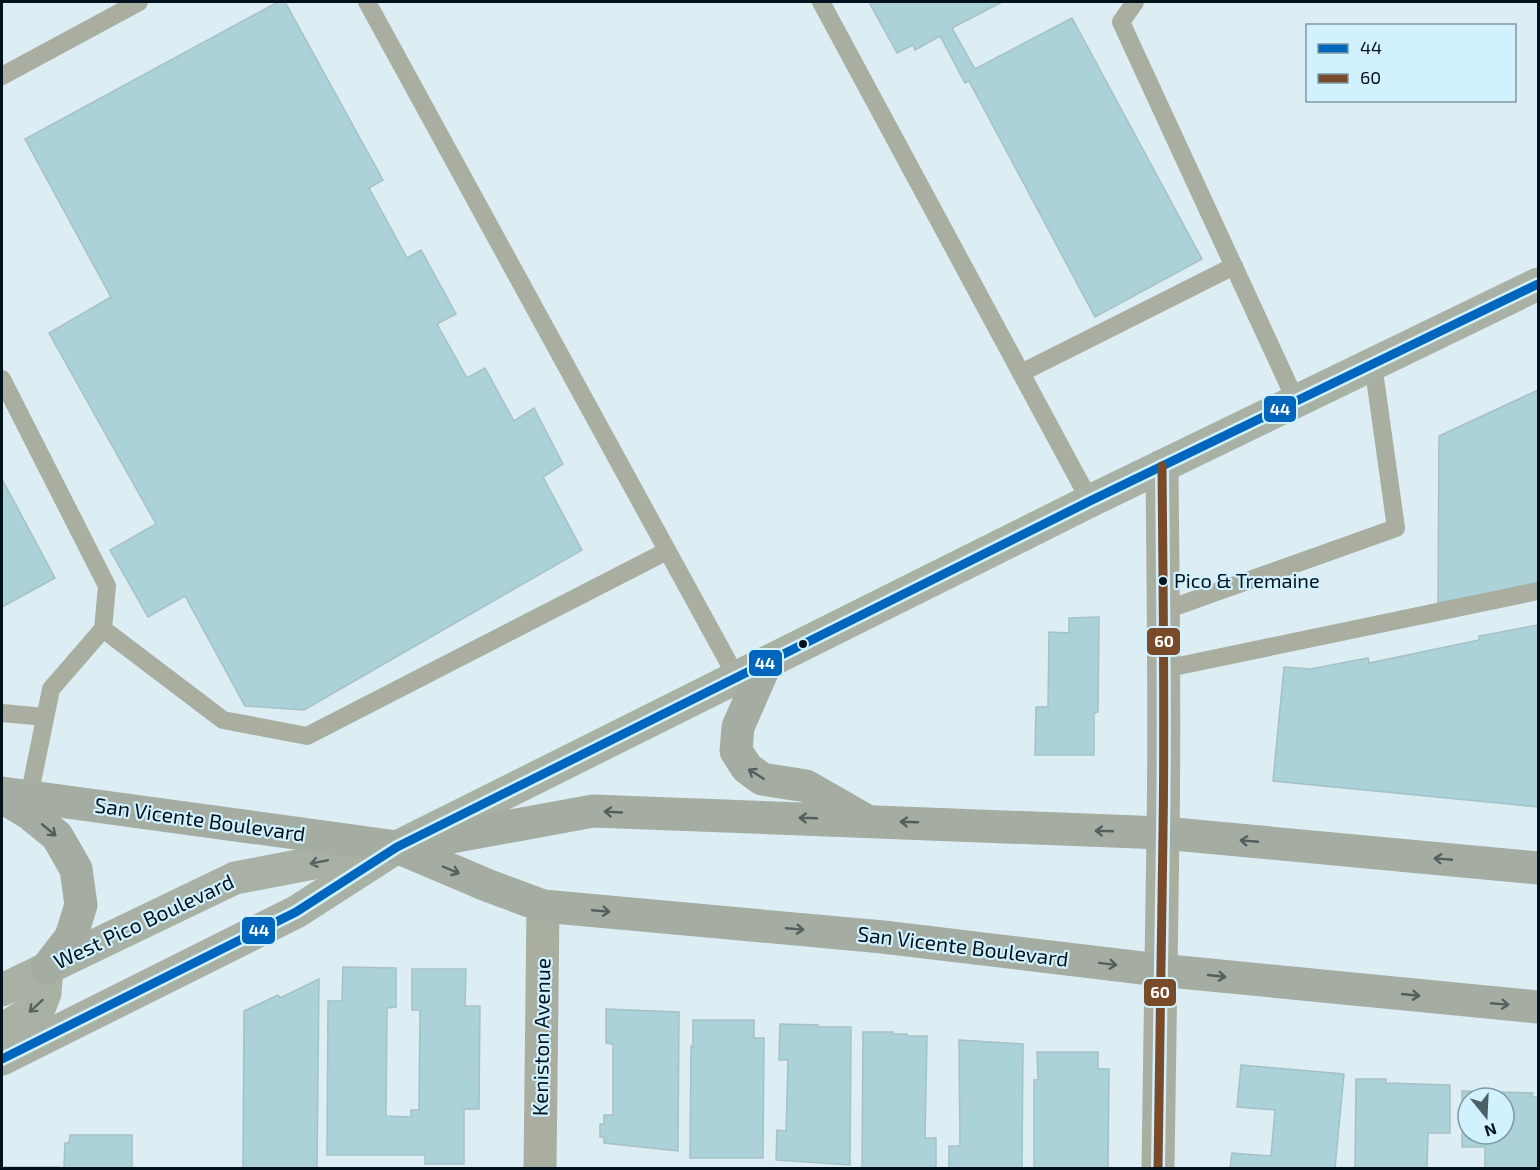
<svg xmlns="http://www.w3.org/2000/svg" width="1540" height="1170" viewBox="0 0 1540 1170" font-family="'Exo 2',sans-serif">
	<rect width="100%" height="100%" fill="#dcedf4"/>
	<!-- building -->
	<g fill="#aad2d8" stroke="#a6c1c6" stroke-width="1.5" fill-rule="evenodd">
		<path d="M278,2H285L383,180L369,188L407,258L421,250L456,314L437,324L467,378L485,368L514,421L534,408L563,464L543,477L582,550L304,710L245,706L185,596L148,617L110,550L156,524L49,333L111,297L25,139Z"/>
		<path d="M869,2H1002L952,28L975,69L1072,18L1202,259L1095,317L969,81L965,83L940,36L915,50L913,45L897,53Z"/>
		<path d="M1538,390V584L1438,603L1439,436Z"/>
		<path d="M2,479L55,578L2,607Z"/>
		<path d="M1099,617L1098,712L1094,713V755H1035L1036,707H1048L1049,632L1069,633V618Z"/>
		<path d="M1538,625V807L1273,781L1284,667L1311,669L1368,658L1369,663L1479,640V636Z"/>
		<path d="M343,967L396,968V1007L387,1008L386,1116L411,1117V1110H419L420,1010H412V969H466L465,1006H480L479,1109H464V1164H425V1155H327L328,1001H342Z"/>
		<path d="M319,979L317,1168H243L244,1011L278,995L280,998Z"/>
		<path d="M606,1009L679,1012L678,1151L604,1143V1137H600V1124H604V1115H613V1044L606,1043Z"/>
		<path d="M693,1020H754V1038H764L763,1158H690L691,1046L693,1047Z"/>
		<path d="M780,1024L818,1025V1027H851L850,1165L776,1160L777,1130L786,1131L788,1060H779Z"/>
		<path d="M863,1032H893V1034H907V1036H927L925,1138H936V1168H862Z"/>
		<path d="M959,1040L1023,1044L1022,1168H949V1146H960Z"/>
		<path d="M1037,1052H1098V1069H1109L1108,1168H1034V1080H1038Z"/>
		<path d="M1241,1065L1344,1074L1335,1168H1230L1232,1153L1271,1156L1275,1110L1237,1107Z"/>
		<path d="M1356,1079H1386V1083L1450,1085V1133H1428L1427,1168H1355Z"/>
		<path d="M1462,1091L1533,1093L1532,1097H1538V1168H1485V1147H1462ZM1468,1098H1504V1134H1468Z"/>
		<path d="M70,1135H132V1168H64L65,1143H69Z"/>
		<rect x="2" y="1167" width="57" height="1"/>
	</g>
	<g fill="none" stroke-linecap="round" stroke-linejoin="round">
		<!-- lane -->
		<g stroke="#a9aea0" stroke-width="18">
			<path d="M367,2L737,678"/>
			<path d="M821,2L1090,501"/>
			<path d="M1135,2L1121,22L1296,401"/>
			<path d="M2,76L139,2"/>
			<path d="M1021,373L1234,266"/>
			<path d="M2,379L107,586L103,629L51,689L29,797"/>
			<path d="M1163,611L1396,528L1373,364"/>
			<path d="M103,629L223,720L307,736L667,551"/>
			<path d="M1164,669L1538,591"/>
			<path d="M2,713L45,717"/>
		</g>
		<!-- street -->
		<g stroke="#a9aea0" stroke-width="33">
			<path d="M540,1168L543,906"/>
			<path d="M1158,1168C1159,1057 1161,945 1163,833C1165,711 1163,588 1162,466"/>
		</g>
		<!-- secondary -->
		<g stroke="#a9b1a5" stroke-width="33">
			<path d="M2,990L235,878L381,850"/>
			<path d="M2,1030L40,1006L45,993L47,968"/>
			<path d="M2,1059L296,912L397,847L1090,501L1538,284"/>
		</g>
		<!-- primary -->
		<g stroke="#a5aca2" stroke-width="33">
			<path d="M766,663L738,727L736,751L747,768L762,779L806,786L862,818"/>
			<path d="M2,793L397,847L489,886L543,906L883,937L1159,970L1538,1007"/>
			<path d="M2,797L30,814L57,836L76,869L81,905L71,937L47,968"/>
			<path d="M397,847L593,811L1163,833L1538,868"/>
		</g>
		<!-- bus-1 casing -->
		<g stroke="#d1f1ff" stroke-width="14">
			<path id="bus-1" d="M2,1059L296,912L397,847L1090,501L1538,284"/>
		</g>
		<!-- bus-2 casing -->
		<g stroke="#d1f1ff" stroke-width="14">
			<path id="bus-2" d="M1158,1168C1159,1057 1161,945 1163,833C1165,711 1163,588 1162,466"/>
		</g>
		<!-- bus-1 -->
		<use href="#bus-1" stroke="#0065bd" stroke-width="9"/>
		<!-- bus-2 -->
		<use href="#bus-2" stroke="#7a4b2a" stroke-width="9"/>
	</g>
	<!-- one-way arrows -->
	<defs><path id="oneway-shaft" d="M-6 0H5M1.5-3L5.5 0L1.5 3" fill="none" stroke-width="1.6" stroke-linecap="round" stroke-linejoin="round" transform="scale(1.5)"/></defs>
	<g stroke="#525f5f">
		<use href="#oneway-shaft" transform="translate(756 774) rotate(-148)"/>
		<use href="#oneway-shaft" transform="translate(613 812) rotate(-177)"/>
		<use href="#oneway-shaft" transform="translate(808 818) rotate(-178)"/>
		<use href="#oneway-shaft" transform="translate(909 822) rotate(-178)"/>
		<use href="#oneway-shaft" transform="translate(49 830) rotate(40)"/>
		<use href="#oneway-shaft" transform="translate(1104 831) rotate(-178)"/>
		<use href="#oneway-shaft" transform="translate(1249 841) rotate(-175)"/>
		<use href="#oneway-shaft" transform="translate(1443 859) rotate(-175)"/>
		<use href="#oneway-shaft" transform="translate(451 870) rotate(23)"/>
		<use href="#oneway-shaft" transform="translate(601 911) rotate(5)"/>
		<use href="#oneway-shaft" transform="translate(795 929) rotate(5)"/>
		<use href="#oneway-shaft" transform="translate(1108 964) rotate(7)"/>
		<use href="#oneway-shaft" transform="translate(1217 976) rotate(6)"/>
		<use href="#oneway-shaft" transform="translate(1411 995) rotate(6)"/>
		<use href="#oneway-shaft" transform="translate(1500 1004) rotate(5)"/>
	</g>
	<g stroke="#546260">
		<use href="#oneway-shaft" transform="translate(319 862) rotate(169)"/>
		<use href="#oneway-shaft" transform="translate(36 1006) rotate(138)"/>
	</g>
	<!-- markers -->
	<g fill="#00121c" stroke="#d1f1ff" stroke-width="2">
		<circle cx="1163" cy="581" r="5"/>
		<circle cx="803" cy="644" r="5"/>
	</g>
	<g text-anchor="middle" stroke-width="4.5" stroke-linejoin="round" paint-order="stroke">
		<!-- bus labels -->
		<g font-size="20" fill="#00121c" stroke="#d1f1ff" text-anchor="start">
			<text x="1174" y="588">Pico &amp; Tremaine</text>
		</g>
		<!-- street labels -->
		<g font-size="21" fill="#00121c" stroke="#d1f1ff">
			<text transform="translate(200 820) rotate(8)" y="7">San Vicente Boulevard</text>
			<text transform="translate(144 922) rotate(-25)" y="7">West Pico Boulevard</text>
			<text transform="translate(963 947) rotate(7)" y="7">San Vicente Boulevard</text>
			<text transform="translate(542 1037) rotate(-89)" y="7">Keniston Avenue</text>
		</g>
	</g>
	<g stroke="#d1f1ff" stroke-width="2">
		<rect x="1263" y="395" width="34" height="28" rx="6" fill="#0065bd"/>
		<rect x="1146" y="627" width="35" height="29" rx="6" fill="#7a4b2a"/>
		<rect x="748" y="649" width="35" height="28" rx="6" fill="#0065bd"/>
		<rect x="241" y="916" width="35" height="29" rx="6" fill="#0065bd"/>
		<rect x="1143" y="978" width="34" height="29" rx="6" fill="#7a4b2a"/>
	</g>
	<g font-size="16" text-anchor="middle" font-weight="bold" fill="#fff">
		<text x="1280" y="415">44</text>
		<text x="1164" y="647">60</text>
		<text x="765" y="669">44</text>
		<text x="259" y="936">44</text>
		<text x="1160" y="998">60</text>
	</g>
	<!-- border -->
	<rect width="1540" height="1170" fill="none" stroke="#00121c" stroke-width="6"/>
	<!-- legend -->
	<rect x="1306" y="24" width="210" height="78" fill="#d1f1ff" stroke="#7d98a4" stroke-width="1.5"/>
	<rect x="1318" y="44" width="30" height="9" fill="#0065bd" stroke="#7d98a4" stroke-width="1.5"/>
	<text x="1360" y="54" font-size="18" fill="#00121c">44</text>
	<rect x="1318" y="74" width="30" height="9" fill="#7a4b2a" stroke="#7d98a4" stroke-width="1.5"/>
	<text x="1360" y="84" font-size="18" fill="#00121c">60</text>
	<!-- north arrow -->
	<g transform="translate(1486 1116) rotate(162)"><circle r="28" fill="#d1f1ff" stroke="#7d98a4" stroke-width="1.5"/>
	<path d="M0-4.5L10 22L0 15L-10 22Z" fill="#4d5f68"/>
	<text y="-9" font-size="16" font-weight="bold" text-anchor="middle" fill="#00121c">N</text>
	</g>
</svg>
